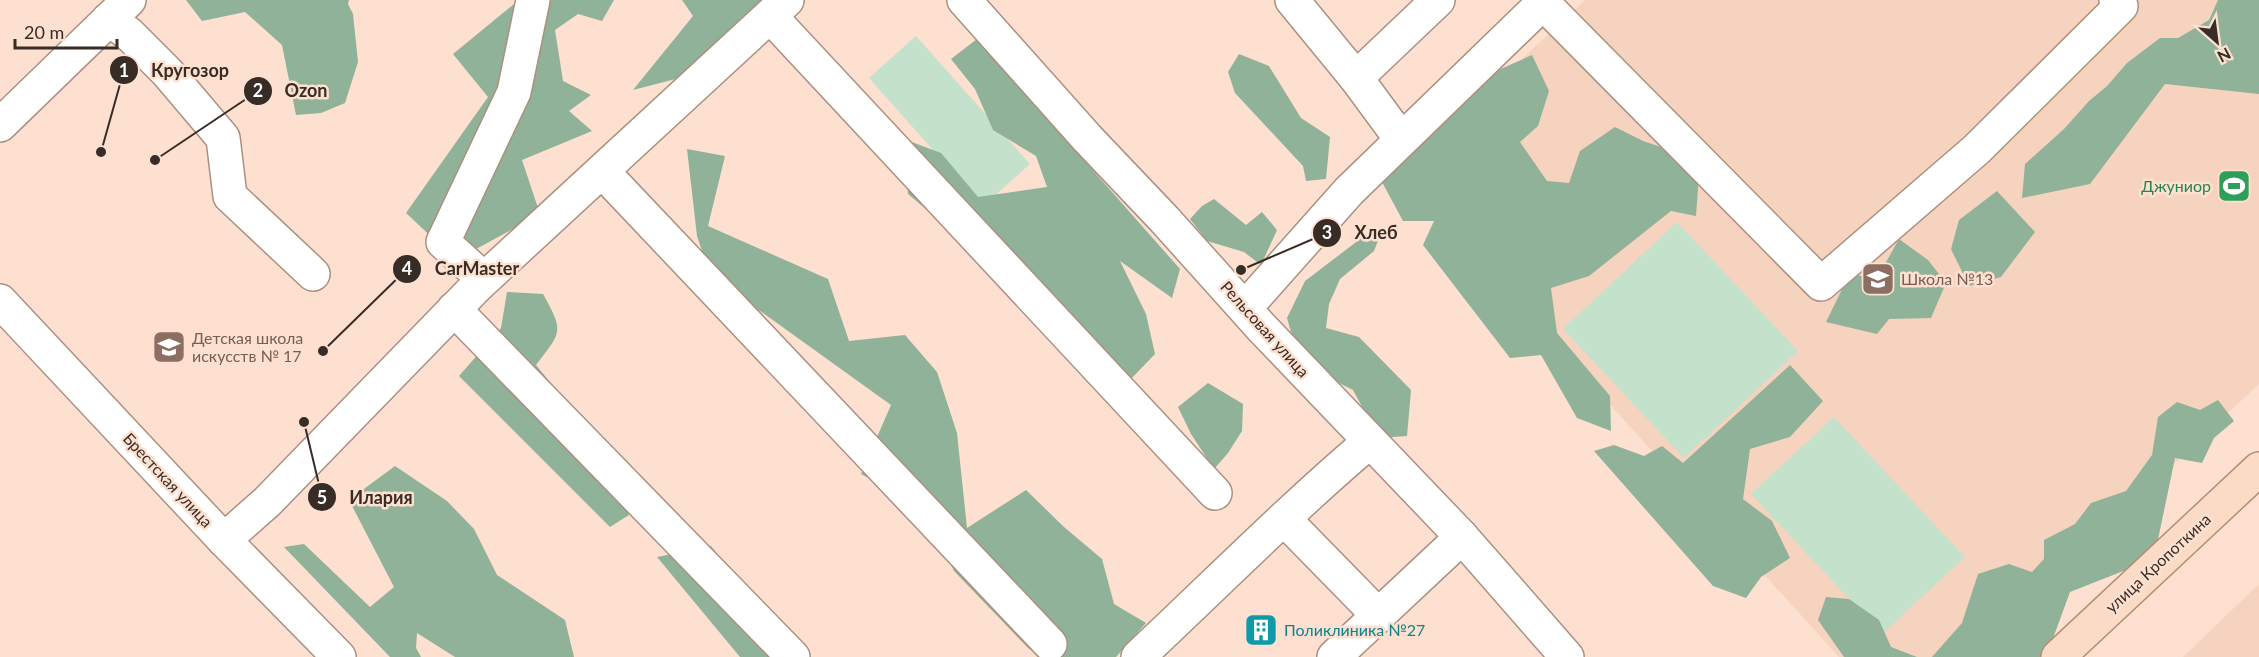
<svg xmlns="http://www.w3.org/2000/svg" width="2259" height="657" viewBox="0 0 2259 657" font-family="Lato,sans-serif">
	<rect width="100%" height="100%" fill="#fde0cf"/>
	<!-- built -->
	<g fill="#f6d3be">
		<path d="M1585,0H2259V384L1969,657H1839L1400,173Z"/>
		<path d="M2259,584V657H2183Z"/>
	</g>
	<!-- green -->
	<g fill="#c3e1cb">
		<path d="M916,36L1030,164L983,206L869,78Z"/>
		<path d="M1677,222L1798,351L1684,458L1563,329Z"/>
		<path d="M1834,417L1965,557L1882,634L1751,494Z"/>
	</g>
	<!-- forest -->
	<g fill="#8fb298">
		<path d="M186,0H349L348,4L353,14L358,62L345,103L321,113L296,115L282,45L245,12L202,21Z"/>
		<path d="M519,0H614L602,21L578,14L555,30L563,81L591,95L569,111L592,131L522,160L540,214L456,260L406,213L488,97L453,54Z"/>
		<path d="M682,0H767L691,75L633,90L693,16Z"/>
		<path d="M2218,0H2259V94L2165,84L2090,184L2022,198L2025,164L2064,129L2089,101L2107,86L2127,63L2160,38H2178L2209,20Z"/>
		<path d="M977,39L1180,269L1172,298L1120,261L1146,314L1155,354L1129,381L908,194L901,138L941,153L978,197L1047,187L1036,156L993,130L975,89L951,59Z"/>
		<path d="M1239,54L1269,66L1301,118L1330,137L1326,179L1306,181L1303,166L1235,93L1228,72Z"/>
		<path d="M1532,55L1549,91L1538,126L1520,142L1547,181L1569,183L1580,151L1615,127L1643,141L1679,153L1699,174L1696,216L1671,211L1589,276L1551,288L1557,333L1610,396L1611,431L1577,418L1541,355L1510,358L1423,245L1434,221H1403L1382,182L1476,80Z"/>
		<path d="M687,149L725,156L708,226L828,279L849,341L905,335L937,372L957,433L967,528L1026,490L1064,527L1102,559L1114,604L1146,623L1116,657H1041L1028,648L954,571L922,506L861,474L891,405L710,275L697,236Z"/>
		<path d="M1997,191L2035,232L2001,277L1969,286L1951,249L1959,220Z"/>
		<path d="M1214,199L1246,225L1262,212L1277,230L1261,265L1244,252L1207,241L1190,219L1202,206Z"/>
		<path d="M1368,233H1381L1374,251L1340,279L1329,304L1326,328L1359,337L1411,390L1407,436L1379,438L1353,390L1327,377L1295,346L1287,318L1305,281Z"/>
		<path d="M1899,239L1928,260L1946,283L1931,318L1889,319L1877,334L1826,322L1850,273L1876,280Z"/>
		<path d="M507,292L543,294C564,332 562,331 536,365L593,435L629,515L610,527L459,376L501,328Z"/>
		<path d="M1790,365L1823,401L1790,437L1750,449L1743,499L1772,521L1790,558L1761,577L1746,598L1713,586L1594,451L1614,445L1644,456L1662,446L1683,463Z"/>
		<path d="M1208,383L1243,404L1242,431L1228,453L1214,469L1191,434L1178,407Z"/>
		<path d="M2218,400L2234,421L2214,438L2202,463L2175,458L2156,549L2136,566L2070,592L2048,652L2043,657H1932L1962,623L1978,574L2009,564L2032,572L2044,559V540L2075,524L2091,503L2126,491L2152,455L2158,417L2177,402L2200,410Z"/>
		<path d="M395,466L447,501L474,529L497,575L565,620L574,657H455L417,633L416,648L421,657H390L284,547L304,544L370,607L394,587L349,500Z"/>
		<path d="M711,546L752,598L774,657H740L657,557Z"/>
		<path d="M1826,597L1849,599L1879,620L1891,647L1917,657H1844L1818,620Z"/>
	</g>
	<g fill="none" stroke-linecap="round" stroke-linejoin="round">
		<!-- minor casing -->
		<g stroke="#ab9181" stroke-width="36">
			<g id="minor">
				<path d="M964,0L1088,139L1165,220L1261,327L1462,537L1567,657"/>
				<path d="M1292,0L1356,78L1401,139"/>
				<path d="M1543,3L1821,284L1977,149L2121,6L2116,0"/>
				<path d="M770,16L1215,493"/>
				<path d="M109,19L129,34L167,72L223,138L230,196L313,274"/>
				<path d="M1356,78L1438,0"/>
				<path d="M0,125L129,0"/>
				<path d="M602,171L1050,644"/>
				<path d="M478,285L475,271L443,242L514,92L533,0"/>
				<path d="M0,301L224,540L339,657"/>
				<path d="M1245,308L1349,191L1546,0"/>
				<path d="M454,309L793,657"/>
				<path d="M1285,520L1379,616"/>
				<path d="M224,540L267,502L478,285L787,0"/>
				<path d="M1138,657C1215,585 1289,510 1369,442"/>
				<path d="M1334,657L1462,537"/>
			</g>
		</g>
		<!-- major casing -->
		<g stroke="#b58e75" stroke-width="36">
			<path id="major" d="M2058,657L2259,469"/>
		</g>
		<!-- minor -->
		<use href="#minor" stroke="#fff" stroke-width="33"/>
		<!-- major -->
		<use href="#major" stroke="#fbdbc6" stroke-width="33"/>
	</g>
	<!-- icons -->
	<defs>
		<g id="stadium-square" transform="scale(1.725)"><rect x="-9" y="-9" width="18" height="18" rx="4" fill="#2e9e5b" stroke="#fde0cf"/><path d="M0-5a6.5 5 0 1 0 0 10a6.5 5 0 1 0 0-10ZM-3.5-1.8h7v3.6h-7Z" fill="#fff"/></g>
		<g id="school-square" transform="scale(1.725)"><rect x="-9" y="-9" width="18" height="18" rx="4" fill="#8d6e63" stroke="#fde0cf"/><path d="M0-5L7-2L0 1L-7-2ZM-4 1L0 2.5L4 1V4Q0 6-4 4Z" fill="#fff"/></g>
		<g id="building-square" transform="scale(1.725)"><rect x="-9" y="-9" width="18" height="18" rx="4" fill="#0f9aa8" stroke="#fde0cf"/><path d="M-4-6H4V6H1V3H-1V6H-4ZM-2.5-4.3h1.7v1.8h-1.7ZM.8-4.3h1.7v1.8H.8ZM-2.5-1h1.7V.8h-1.7ZM.8-1h1.7V.8H.8Z" fill="#fff"/></g>
	</defs>
	<g fill-rule="evenodd">
		<use href="#stadium-square" x="2234" y="186"/>
		<use href="#school-square" x="1878" y="279"/>
		<use href="#school-square" x="169" y="347"/>
		<use href="#building-square" x="1261" y="630"/>
	</g>
	<g text-anchor="middle" stroke-width="5" stroke-linejoin="round" paint-order="stroke">
		<!-- leisure labels -->
		<g font-size="16" fill="#27864d" stroke="#fde0cf" text-anchor="end">
			<text x="2211" y="192">Джуниор</text>
		</g>
		<!-- education labels -->
		<g font-size="16" fill="#785e54" stroke="#fde0cf" text-anchor="start">
			<text x="1901" y="285">Школа №13</text>
			<text x="192" y="344">Детская школа<tspan x="192" dy="18">искусств № 17</tspan></text>
		</g>
		<!-- street labels -->
		<g font-size="16" fill="#382d26" stroke="#fde0cf">
			<text transform="translate(1265 329) rotate(48)" y="6">Рельсовая улица</text>
			<text transform="translate(168 480) rotate(47)" y="6">Брестская улица</text>
			<text transform="translate(2158 563) rotate(-43)" y="6">улица Кропоткина</text>
		</g>
		<!-- culture labels -->
		<g font-size="16" fill="#0d838f" stroke="#fde0cf" text-anchor="start">
			<text x="1284" y="636">Поликлиника №27</text>
		</g>
	</g>
	<!-- callouts -->
	<path fill="none" stroke="#382d26" stroke-width="2" d="M101 152L124 70M155 160L258 91M1241 270L1327 233M323 351L407 269M304 422L322 497"/>
	<g fill="#382d26" stroke="#fde0cf" stroke-width="2">
		<circle cx="101" cy="152" r="6"/>
		<circle cx="155" cy="160" r="6"/>
		<circle cx="1241" cy="270" r="6"/>
		<circle cx="323" cy="351" r="6"/>
		<circle cx="304" cy="422" r="6"/>
		<circle cx="124" cy="70" r="15"/>
		<circle cx="258" cy="91" r="15"/>
		<circle cx="1327" cy="233" r="15"/>
		<circle cx="407" cy="269" r="15"/>
		<circle cx="322" cy="497" r="15"/>
	</g>
	<g font-size="18" text-anchor="middle" font-weight="bold" fill="#fff">
		<text x="124" y="77">1</text>
		<text x="258" y="97">2</text>
		<text x="1327" y="239">3</text>
		<text x="407" y="275">4</text>
		<text x="322" y="504">5</text>
	</g>
	<g font-size="18" text-anchor="middle" font-weight="bold" fill="#382d26" stroke="#fde0cf" stroke-width="5" stroke-linejoin="round" paint-order="stroke">
		<text x="190" y="77">Кругозор</text>
		<text x="306" y="97">Ozon</text>
		<text x="1376" y="239">Хлеб</text>
		<text x="477" y="275">CarMaster</text>
		<text x="381" y="504">Илария</text>
	</g>
	<!-- north arrow -->
	<g transform="translate(2217 42) rotate(152)" stroke="#fde0cf" stroke-width="4.5" paint-order="stroke">
	<path d="M0-4.5L10 22L0 15L-10 22Z" fill="#382d26"/>
	<text y="-9" font-size="16" font-weight="bold" text-anchor="middle" fill="#382d26">N</text>
	</g>
	<!-- scale -->
	<path d="M15 39v9h102v-9" fill="none" stroke="#382d26" stroke-width="3"/>
	<text x="24" y="39" font-size="18" fill="#382d26" stroke="#fde0cf" stroke-width="4.5" paint-order="stroke">20 m</text>
</svg>
